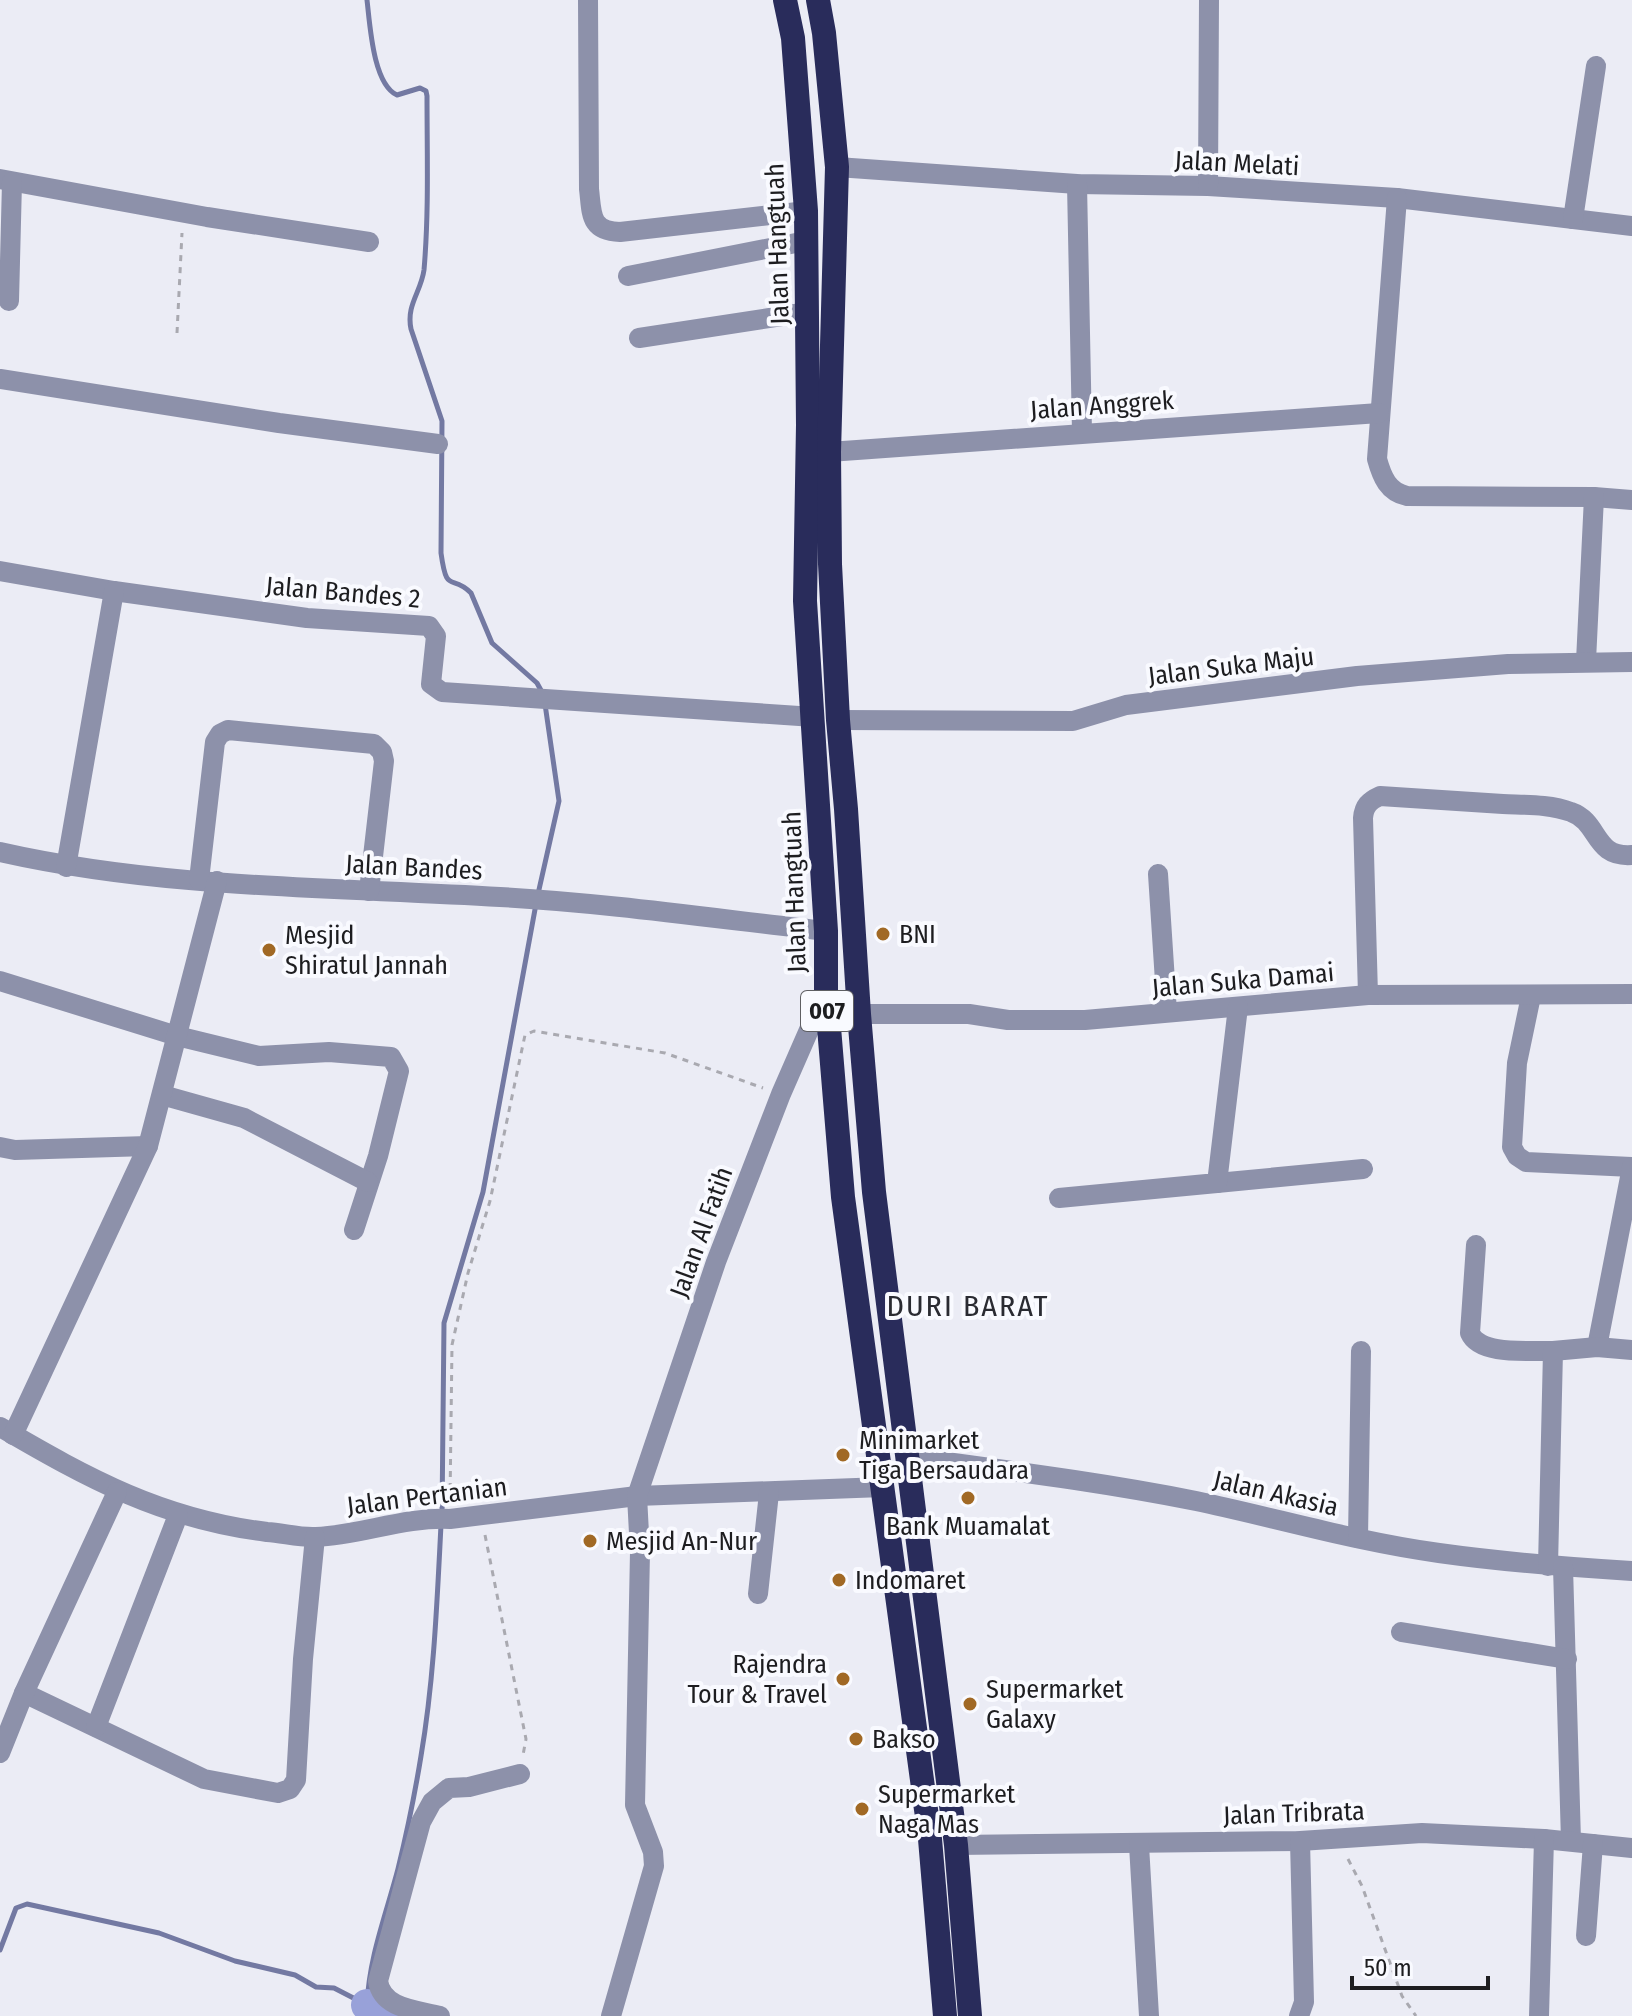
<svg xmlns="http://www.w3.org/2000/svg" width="1632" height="2016" viewBox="0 0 1632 2016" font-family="'Fira Sans Condensed',sans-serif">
	<rect width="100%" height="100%" fill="#ebecf5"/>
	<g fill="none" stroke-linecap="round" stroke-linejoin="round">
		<!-- stream -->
		<g stroke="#7379a2" stroke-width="5">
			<path d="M367,0C370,25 373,84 397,95L420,88L426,91L427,96C427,154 429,212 424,270C421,292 406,305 411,329L442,421L441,553C447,596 451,573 471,593L492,643L537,683L543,694"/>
			<path d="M538,894L559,801L545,704"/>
			<path d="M442,1515L444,1323L483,1192L536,904"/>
			<path d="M0,1950L16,1908L27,1904L159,1933L235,1961L295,1975L316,1987L334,1988L367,2005"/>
			<path d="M367,2005C369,1957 386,1915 398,1869C407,1832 415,1793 421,1756C434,1680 437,1602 441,1525"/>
		</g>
		<!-- river -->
		<path stroke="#98a1d9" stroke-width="32" d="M367,2005L398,2016"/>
		<!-- path -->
		<g stroke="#a9a9b0" stroke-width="3" stroke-dasharray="6 6" stroke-linecap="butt">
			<path d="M177,333L182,233"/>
			<path d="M450,1501L452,1345L468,1273L490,1201L525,1035L534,1031L665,1053L763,1088"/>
			<path d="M485,1535L526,1739L523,1755"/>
			<path d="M1348,1859L1362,1886L1402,1996L1416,2016"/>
		</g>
		<!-- minor -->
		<g stroke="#8d91aa" stroke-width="20">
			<path d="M588,0L589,189C592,213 589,231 620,232L806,211"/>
			<path d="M837,167L1077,184L1208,186L1397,198L1632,226"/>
			<path d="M0,179L207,217L369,242"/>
			<path d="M1077,184L1082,432"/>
			<path d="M1208,186L1209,0"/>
			<path d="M1397,198L1377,459C1382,477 1388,492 1407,496L1594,497L1632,500"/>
			<path d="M1573,219L1596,66"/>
			<path d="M628,276L806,241"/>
			<path d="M9,301L12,182"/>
			<path d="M639,338L808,312"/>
			<path d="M0,379L279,423L438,444"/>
			<path d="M829,452L1379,413"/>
			<path d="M0,571L114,591L307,618L429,626L436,636L431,684L442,692L814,717"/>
			<path d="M1586,661L1594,497"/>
			<path d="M838,720L1073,721L1126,705L1357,676L1508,664L1632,662"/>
			<path d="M0,852C163,889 334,887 500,897C609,903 718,919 826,931"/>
			<path d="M66,867L114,591"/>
			<path d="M1158,874L1167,1012"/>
			<path d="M199,880L215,742L220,734L228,730L374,744L382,752L384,761L369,891"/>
			<path d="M0,981L177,1036L259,1056L329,1052L391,1057L399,1071L378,1156L354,1230"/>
			<path d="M1368,995L1363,818C1364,806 1369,801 1380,796C1421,799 1462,801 1503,804C1525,805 1550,804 1571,812C1600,822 1593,858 1632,855"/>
			<path d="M1531,996L1517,1063L1512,1147L1517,1156L1526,1162L1632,1167"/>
			<path d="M859,1014H969L1008,1020H1085L1368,995L1632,994"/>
			<path d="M162,1095L244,1118L368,1182"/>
			<path d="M0,1147L15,1150L148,1146"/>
			<path d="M1217,1183L1363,1169"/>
			<path d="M1059,1198L1217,1183L1238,1007"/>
			<path d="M1476,1245L1470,1333C1480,1356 1530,1350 1553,1351"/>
			<path d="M1597,1347L1632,1167"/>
			<path d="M0,1427C89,1479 162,1519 267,1532C283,1533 300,1538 316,1537C361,1535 404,1517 450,1519L637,1496L883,1487"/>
			<path d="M13,1435L148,1146L217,881"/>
			<path d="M909,1457C1004,1470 1101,1482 1196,1501C1277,1518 1357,1542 1439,1553C1503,1562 1567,1567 1632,1571"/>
			<path d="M1358,1538L1361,1351"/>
			<path d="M1548,1566L1553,1351L1597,1347L1632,1350"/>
			<path d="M1563,1567L1571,1841"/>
			<path d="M758,1594L769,1493"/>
			<path d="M1401,1632L1567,1659"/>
			<path d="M24,1693L204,1779L278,1793L290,1789L296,1780L303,1659L315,1537"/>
			<path d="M96,1727L178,1515"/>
			<path d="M0,1753L24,1693L117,1492"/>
			<path d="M956,1845L1300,1841L1422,1833L1544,1839L1632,1848"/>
			<path d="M1139,1845L1149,2016"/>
			<path d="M1586,1936L1593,1844"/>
			<path d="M440,2016C417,2010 382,2009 378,1981L421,1822L432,1802L449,1788L469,1787L520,1774"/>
			<path d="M611,2016L654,1866L653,1852L635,1805L640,1552L637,1496L716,1262L781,1094L826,991"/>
			<path d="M1299,2016L1304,2002L1300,1841"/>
			<path d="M1539,2016L1544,1839"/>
		</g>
		<!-- highway -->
		<g stroke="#292c5b" stroke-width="24">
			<path d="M785,0L793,38L806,211L808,425L805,601L826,931V991L843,1197L930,1839L945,2016"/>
			<path d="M818,0L824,33L837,167L829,452L830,564L838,720L846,809L859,1014L874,1192L956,1845L970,2016"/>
		</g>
	</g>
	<!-- markers -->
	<g fill="#a16925" stroke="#f9faff" stroke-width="3">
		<circle cx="883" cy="934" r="8"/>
		<circle cx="269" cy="950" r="8"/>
		<circle cx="843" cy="1455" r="8"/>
		<circle cx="968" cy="1498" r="8"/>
		<circle cx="590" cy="1541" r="8"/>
		<circle cx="839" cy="1580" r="8"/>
		<circle cx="843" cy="1679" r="8"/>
		<circle cx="970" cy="1704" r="8"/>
		<circle cx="856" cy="1739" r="8"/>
		<circle cx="862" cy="1809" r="8"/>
	</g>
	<g text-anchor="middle" stroke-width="8" stroke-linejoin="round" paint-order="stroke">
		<!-- shield labels -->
		<rect fill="#f9faff" stroke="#5f5f63" stroke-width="2" x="801" y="991" width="52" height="40" rx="6"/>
		<g font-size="24" font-weight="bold" fill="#1d1d20">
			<text x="827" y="1019">007</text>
		</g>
		<!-- street labels -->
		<g font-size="26" fill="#1d1d20" stroke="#f9faff">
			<text transform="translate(1237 163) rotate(3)" y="9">Jalan Melati</text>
			<text transform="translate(777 244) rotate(-92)" y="9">Jalan Hangtuah</text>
			<text transform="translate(1102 405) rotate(-4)" y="9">Jalan Anggrek</text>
			<text transform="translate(343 592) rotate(5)" y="9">Jalan Bandes 2</text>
			<text transform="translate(1231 666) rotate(-7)" y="9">Jalan Suka Maju</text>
			<text transform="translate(414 867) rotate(3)" y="9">Jalan Bandes</text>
			<text transform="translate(794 892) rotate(-92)" y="9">Jalan Hangtuah</text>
			<text transform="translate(1243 980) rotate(-5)" y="9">Jalan Suka Damai</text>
			<text transform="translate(701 1232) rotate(-70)" y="9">Jalan Al Fatih</text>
			<text transform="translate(1276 1493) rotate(13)" y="9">Jalan Akasia</text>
			<text transform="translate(427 1496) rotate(-7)" y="9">Jalan Pertanian</text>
			<text transform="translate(1294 1813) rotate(-2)" y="9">Jalan Tribrata</text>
		</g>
		<!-- poi labels -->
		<g font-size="26" fill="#1d1d20" stroke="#f9faff" text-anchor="start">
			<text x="899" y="943">BNI</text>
			<text x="285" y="944">Mesjid<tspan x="285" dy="30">Shiratul Jannah</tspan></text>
			<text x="859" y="1449">Minimarket<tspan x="859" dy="30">Tiga Bersaudara</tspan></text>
			<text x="968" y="1535" text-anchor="middle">Bank Muamalat</text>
			<text x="606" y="1550">Mesjid An-Nur</text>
			<text x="855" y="1589">Indomaret</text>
			<text x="827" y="1673" text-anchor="end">Rajendra<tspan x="827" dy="30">Tour &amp; Travel</tspan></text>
			<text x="986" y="1698">Supermarket<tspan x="986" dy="30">Galaxy</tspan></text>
			<text x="872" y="1748">Bakso</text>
			<text x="878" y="1803">Supermarket<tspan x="878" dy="30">Naga Mas</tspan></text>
		</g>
		<!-- quarter labels -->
		<g font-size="30" letter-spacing="2" fill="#2a2b32" stroke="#f9faff">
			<text x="968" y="1316">DURI BARAT</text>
		</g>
	</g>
	<!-- scale -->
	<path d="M1352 1976v12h136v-12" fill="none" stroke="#1d1d20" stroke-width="4"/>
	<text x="1364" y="1976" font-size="24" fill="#1d1d20" stroke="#f9faff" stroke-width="6" paint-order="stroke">50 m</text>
</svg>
